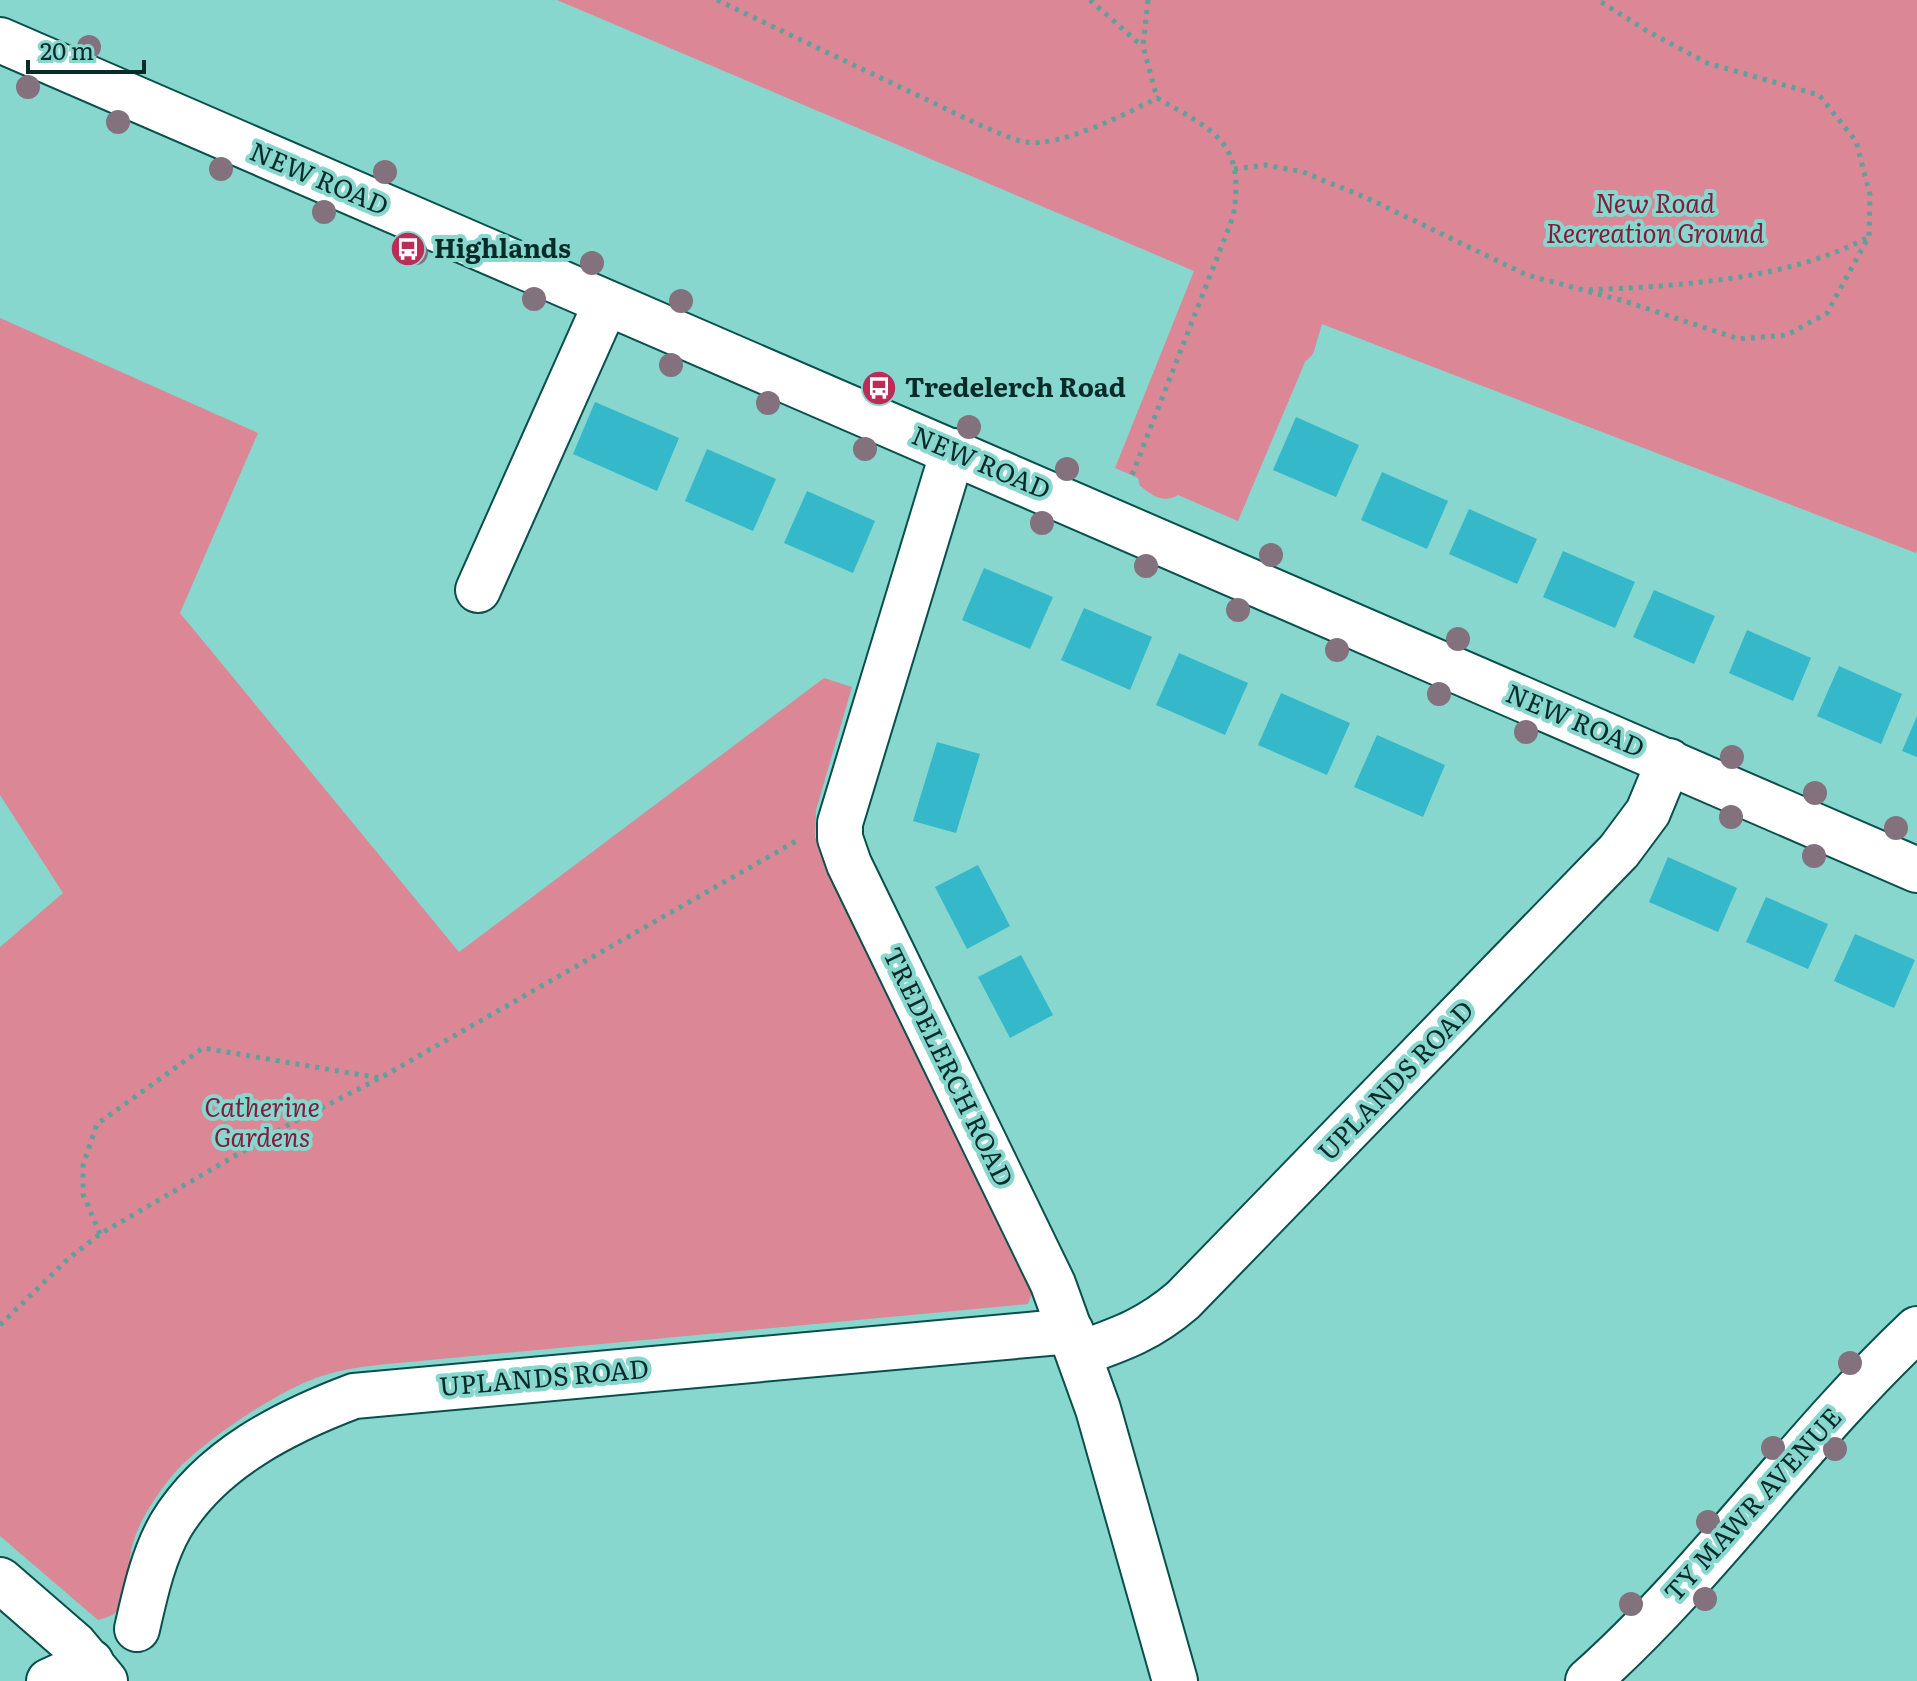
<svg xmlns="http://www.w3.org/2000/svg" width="1917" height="1681" viewBox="0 0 1917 1681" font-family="Literata,serif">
	<rect width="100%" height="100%" fill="#87d7cf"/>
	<!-- green -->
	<g fill="#db8796">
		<path d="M557,0H1917V550L1916,553L1322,324L1313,354L1305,362L1238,521L1178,495C1163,504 1152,495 1140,486L1138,478L1115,468L1194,271Z"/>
		<path d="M0,318L258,433L180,613L459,952L824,678L852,687L816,810L815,838H826L1035,1285L1028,1304L430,1360C393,1364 352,1365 316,1378C276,1392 198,1444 171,1477C154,1499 137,1523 131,1551C128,1567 131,1591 122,1605C116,1615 109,1617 98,1620L0,1536V947L63,893L0,795Z"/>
	</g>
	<!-- building -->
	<g fill="#34b8ca">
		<path d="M868,376L895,388L890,398L864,386Z"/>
		<path d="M595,402L679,438L657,491L573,454Z"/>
		<path d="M1296,417L1359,445L1336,497L1273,470Z"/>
		<path d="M707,449L776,479L753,531L685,501Z"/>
		<path d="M1382,472L1448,501L1427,549L1361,520Z"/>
		<path d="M807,491L875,521L853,573L784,543Z"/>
		<path d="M1469,509L1537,539L1517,584L1449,554Z"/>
		<path d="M1563,551L1635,582L1615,628L1543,597Z"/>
		<path d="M984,568L1053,597L1030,649L962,620Z"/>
		<path d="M1654,590L1715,616L1694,664L1633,637Z"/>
		<path d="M1084,608L1152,637L1130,690L1061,660Z"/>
		<path d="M1747,630L1811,658L1793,701L1729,673Z"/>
		<path d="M1179,653L1248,683L1225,735L1156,705Z"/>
		<path d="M1839,666L1902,694L1881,744L1817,716Z"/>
		<path d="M1281,693L1350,723L1327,775L1258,745Z"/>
		<path d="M1917,716V757L1902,751Z"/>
		<path d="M1377,735L1445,765L1423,817L1354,787Z"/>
		<path d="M937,742L980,754L956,833L913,821Z"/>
		<path d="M1668,857L1737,888L1718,932L1649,902Z"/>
		<path d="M978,865L1010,926L967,949L935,887Z"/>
		<path d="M1766,897L1828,924L1808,969L1746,942Z"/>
		<path d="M1855,934L1915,960L1894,1008L1834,981Z"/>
		<path d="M1021,955L1053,1015L1010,1038L978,977Z"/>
	</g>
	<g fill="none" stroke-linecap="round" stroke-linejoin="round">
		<!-- minor casing -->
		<g stroke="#094f4b" stroke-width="48">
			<g id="minor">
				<path d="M953,451L840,823V838L849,864L1053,1284L1098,1409L1175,1681"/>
				<path d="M478,590L606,303"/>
				<path d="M1079,1354C1121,1339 1148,1330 1183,1300L1619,851L1648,812L1669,761"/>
				<path d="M0,1580L75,1645L105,1681"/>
				<path d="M137,1629C145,1594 153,1556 171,1525C211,1459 285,1422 354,1396L1071,1331"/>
				<path d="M49,1681L91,1662"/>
				<path d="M1588,1681C1708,1574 1800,1439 1917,1329"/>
			</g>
		</g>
		<!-- tertiary casing -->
		<g stroke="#094f4b" stroke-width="48">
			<path id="tertiary" d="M0,40L1917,870"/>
		</g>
		<!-- path -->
		<g stroke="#5fa19a" stroke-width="5" stroke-dasharray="4 6" stroke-linecap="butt">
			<path d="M717,0L984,127C998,132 1012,140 1026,142C1057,148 1129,113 1157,98C1215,131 1246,142 1233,217L1132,475"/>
			<path d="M1090,0L1142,46"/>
			<path d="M1148,0L1143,46L1157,98"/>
			<path d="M1234,169L1266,165L1303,172L1367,198L1527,275L1624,301L1739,339L1787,335L1827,313L1869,236L1870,195L1856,141L1819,95L1707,63L1649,32L1598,0"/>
			<path d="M1589,290C1677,286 1790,280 1868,237"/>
			<path d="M100,1234L83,1194V1165L97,1124L203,1048L380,1078"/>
			<path d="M0,1325L67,1260L100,1234L290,1124L380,1078L798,840"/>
		</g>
		<!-- minor -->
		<use href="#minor" stroke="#fff" stroke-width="44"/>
		<!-- tertiary -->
		<use href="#tertiary" stroke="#fff" stroke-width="44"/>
	</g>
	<!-- trees -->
	<g fill="#84717e">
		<circle cx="89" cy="47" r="12"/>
		<circle cx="28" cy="87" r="12"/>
		<circle cx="118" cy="122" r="12"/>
		<circle cx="221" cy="169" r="12"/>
		<circle cx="385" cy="172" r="12"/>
		<circle cx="324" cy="212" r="12"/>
		<circle cx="416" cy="253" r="12"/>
		<circle cx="592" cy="263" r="12"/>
		<circle cx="534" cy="299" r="12"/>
		<circle cx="681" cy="301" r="12"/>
		<circle cx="671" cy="365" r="12"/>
		<circle cx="768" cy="403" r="12"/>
		<circle cx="969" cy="427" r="12"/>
		<circle cx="865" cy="449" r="12"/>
		<circle cx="1067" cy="469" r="12"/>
		<circle cx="1042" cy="523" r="12"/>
		<circle cx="1271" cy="555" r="12"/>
		<circle cx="1146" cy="566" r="12"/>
		<circle cx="1238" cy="610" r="12"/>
		<circle cx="1458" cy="639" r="12"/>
		<circle cx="1337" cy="650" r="12"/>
		<circle cx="1439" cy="694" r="12"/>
		<circle cx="1526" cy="732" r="12"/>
		<circle cx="1732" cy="757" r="12"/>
		<circle cx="1815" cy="793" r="12"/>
		<circle cx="1731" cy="817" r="12"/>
		<circle cx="1896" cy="828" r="12"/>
		<circle cx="1814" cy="856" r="12"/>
		<circle cx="1850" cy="1363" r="12"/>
		<circle cx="1773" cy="1448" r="12"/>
		<circle cx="1835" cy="1449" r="12"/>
		<circle cx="1708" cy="1522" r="12"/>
		<circle cx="1705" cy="1599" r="12"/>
		<circle cx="1631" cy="1604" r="12"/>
	</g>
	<!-- icons -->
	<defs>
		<g id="bus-disc" transform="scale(1.8)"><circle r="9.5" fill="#bb2c57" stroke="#87d7cf"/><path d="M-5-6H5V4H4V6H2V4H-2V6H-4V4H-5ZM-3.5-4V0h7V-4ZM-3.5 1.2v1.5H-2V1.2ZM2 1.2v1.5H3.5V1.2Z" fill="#fff"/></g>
	</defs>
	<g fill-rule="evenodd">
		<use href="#bus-disc" x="408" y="249"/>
		<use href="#bus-disc" x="879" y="388"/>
	</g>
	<g text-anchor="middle" stroke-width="8" stroke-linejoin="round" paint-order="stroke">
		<!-- street labels -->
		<g font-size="26" fill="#072b28" stroke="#87d7cf">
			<text transform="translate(319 179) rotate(23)" y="9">NEW ROAD</text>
			<text transform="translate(981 463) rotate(23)" y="9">NEW ROAD</text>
			<text transform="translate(1575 721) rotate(23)" y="9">NEW ROAD</text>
			<text transform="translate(948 1067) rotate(64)" y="9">TREDELERCH ROAD</text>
			<text transform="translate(1396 1081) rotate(-46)" y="9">UPLANDS ROAD</text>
			<text transform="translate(544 1378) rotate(-5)" y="9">UPLANDS ROAD</text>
			<text transform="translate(1753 1505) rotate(-48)" y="9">TY MAWR AVENUE</text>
		</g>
		<!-- park labels -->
		<g font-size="26" font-style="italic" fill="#821e3c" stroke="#87d7cf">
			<text x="1655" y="213">New Road<tspan x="1655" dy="30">Recreation Ground</tspan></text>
			<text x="262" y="1117">Catherine<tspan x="262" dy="30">Gardens</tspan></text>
		</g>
		<!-- poi labels -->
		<g font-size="26" font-weight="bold" fill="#072b28" stroke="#87d7cf" text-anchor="start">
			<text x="434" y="258">Highlands</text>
			<text x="905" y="397">Tredelerch Road</text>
		</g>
	</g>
	<!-- scale -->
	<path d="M28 60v12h116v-12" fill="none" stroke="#072b28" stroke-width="4"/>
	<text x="40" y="60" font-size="24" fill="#072b28" stroke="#87d7cf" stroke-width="6" paint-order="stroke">20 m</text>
</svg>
